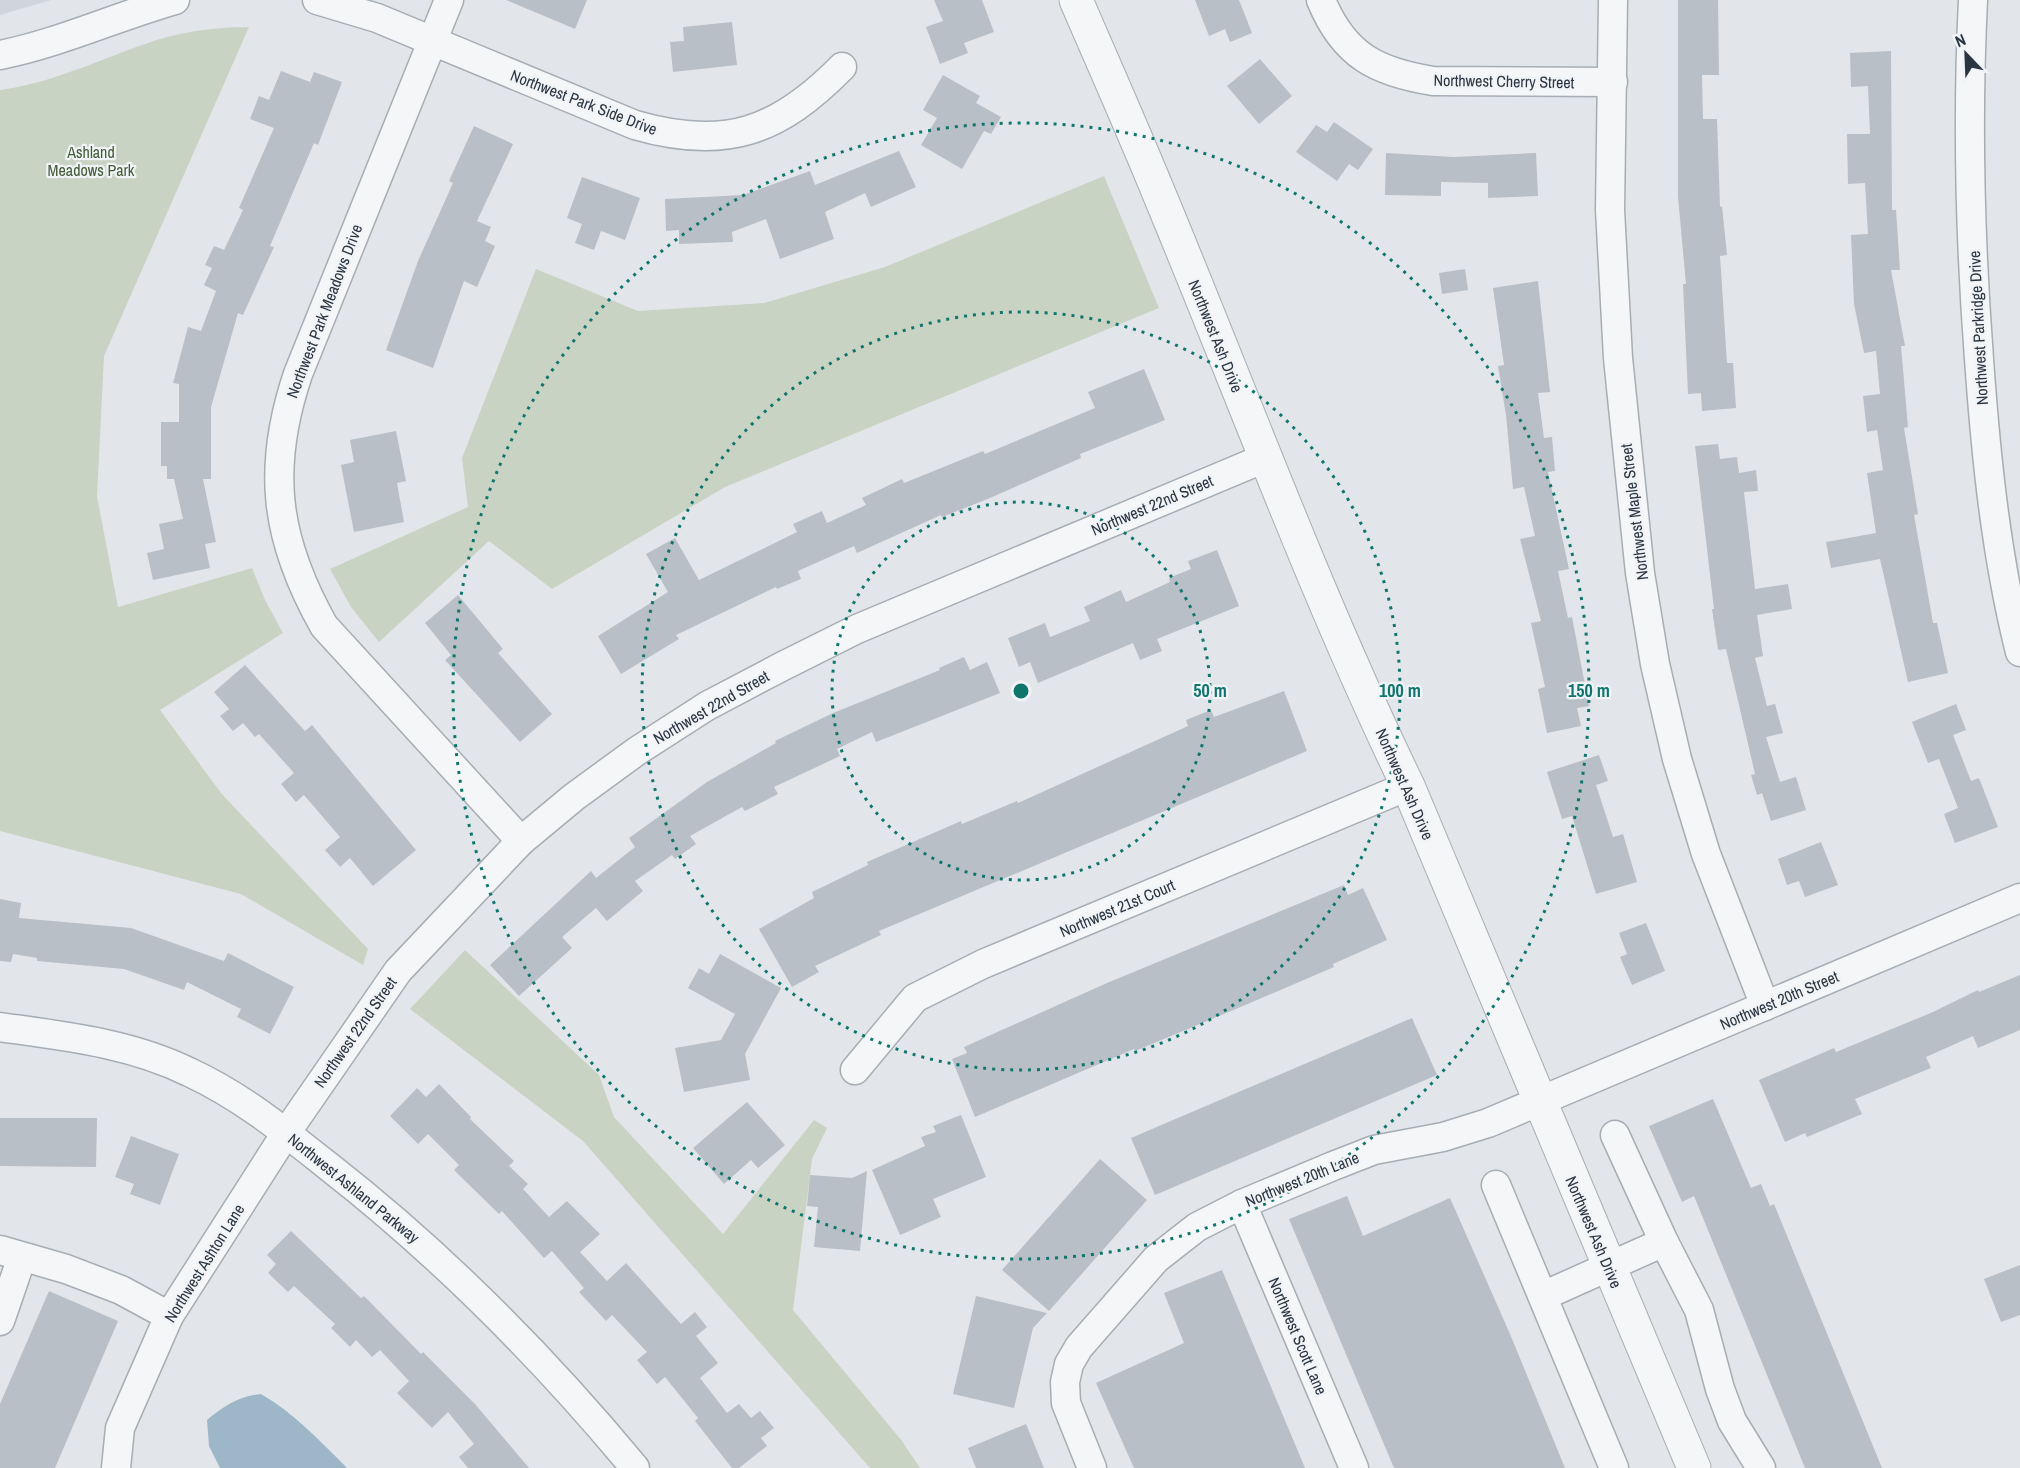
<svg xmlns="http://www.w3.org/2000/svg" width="2020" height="1468" viewBox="0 0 2020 1468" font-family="'Archivo Narrow',sans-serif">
	<rect width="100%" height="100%" fill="#e2e6ea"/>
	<!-- built -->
	<path fill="#d0d5db" d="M0,0H51L0,15Z"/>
	<!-- green -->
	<g fill="#c9d3c3">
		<path d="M249,27L104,356L97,496L118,607L252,568L265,600L283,633L160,710L221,793L368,949L363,965L241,894L0,831V90C52,83 96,61 145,44C178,32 214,27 249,27Z"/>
		<path d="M1104,176L1159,308L725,487L552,589L489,541L379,642L351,607L330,569L468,507L462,458L536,269L638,311L764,303L885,267Z"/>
		<path d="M465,950L599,1075L614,1117L723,1234L814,1120L827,1128L812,1159L793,1310L902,1441L920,1468H870L583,1141L410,1009Z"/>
	</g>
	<!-- water -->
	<path fill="#9eb7c8" d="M261,1394C294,1413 320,1441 347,1468H220L209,1446L207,1420C224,1406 239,1396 261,1394Z"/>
	<!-- building -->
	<g fill="#b9bfc6">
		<path d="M506,0H587L575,29Z"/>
		<path d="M934,0H982L994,32L964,43L968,53L940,64L926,27L943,21Z"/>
		<path d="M1195,0H1239L1252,33L1230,42L1225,29L1209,36Z"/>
		<path d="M1678,0H1718L1719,75H1702L1703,119H1717L1720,207L1722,206L1727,255L1720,256L1727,363H1733L1736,408L1702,411L1701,393L1688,394L1683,284H1686L1678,197Z"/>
		<path d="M732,22L737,65L673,72L670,42L684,41L683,27Z"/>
		<path d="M1891,51L1892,210H1896L1900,270H1891L1905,346H1901L1908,427L1904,428L1918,514L1914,515L1933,623H1937L1948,673L1908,682L1880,559L1831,568L1826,542L1876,533L1867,473L1883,470L1877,430L1867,432L1863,396L1880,394L1876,351L1864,353L1854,304L1851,235L1868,234L1865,183L1848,184L1847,134H1870L1868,86L1851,87L1850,53Z"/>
		<path d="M1260,59L1292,96L1259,124L1227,86Z"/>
		<path d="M281,71L310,82L314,72L342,82L318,145L314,143L270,246L274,247L243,315L238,313L211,407V479H203L216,542L205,544L210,568L153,580L147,553L164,549L159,524L183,519L174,479H167V466H161V422H179V384L173,383L188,327L201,331L216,291L204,285L212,268L205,265L214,246L224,250L243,210L239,208L274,128L250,119L259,96L269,100Z"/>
		<path d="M943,75L980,96L976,103L1001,117L991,134L984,131L962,169L921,145L937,118L923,110Z"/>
		<path d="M1334,122L1373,149L1358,170L1349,164L1337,181L1296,152L1316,125L1327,132Z"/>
		<path d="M474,126L513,144L477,221L491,227L485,241L495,246L477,287L464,281L433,368L386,350L418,261L453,183L449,181Z"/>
		<path d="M899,151L916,187L871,207L865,193L825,212L834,239L780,259L766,219L732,232L733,242L679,244V230L666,231L665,199L743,195L810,171L815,185Z"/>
		<path d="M1386,153L1454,157L1536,153L1538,196L1488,198V183L1441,182V196L1385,195Z"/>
		<path d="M582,177L640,198L625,240L601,231L594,250L575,243L582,224L567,218Z"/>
		<path d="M1465,269L1468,290L1442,294L1439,273Z"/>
		<path d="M1538,281L1550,392L1538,393L1544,438L1552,437L1555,471L1548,472L1569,569L1558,571L1568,618L1572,617L1589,706L1577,708L1581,726L1547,733L1538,689L1545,687L1531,623L1541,621L1520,539L1535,536L1524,487L1513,489L1506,415L1498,366L1504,365L1493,288Z"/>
		<path d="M1144,369L1165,420L1080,454L1081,458L990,498L942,517L941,515L857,553L854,546L798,571L801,579L777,589L776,587L676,635L679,639L621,674L598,636L668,592L646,554L675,538L699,580L797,532L793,524L822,511L827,523L866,505L862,498L902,479L904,483L983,451L985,454L1095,408L1088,392Z"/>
		<path d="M396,431L406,481L397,483L404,522L354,532L341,465L354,462L350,440Z"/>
		<path d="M1718,444L1720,459L1737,457L1739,473L1756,470L1758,491L1744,492L1755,589L1788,584L1792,609L1757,615L1763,656L1755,658L1767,706L1775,704L1783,733L1766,737L1780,782L1796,777L1806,810L1771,821L1762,793L1757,795L1751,775L1755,774L1726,649L1718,650L1712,609H1714L1695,446Z"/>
		<path d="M1217,550L1239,606L1157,639L1162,651L1140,660L1133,643L1038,683L1030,662L1019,667L1008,638L1045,623L1050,637L1090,621L1084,607L1121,590L1126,602L1170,582L1169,578L1191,569L1188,561Z"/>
		<path d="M458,595L503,649L498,653L552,714L520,742L445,660L451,655L425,623Z"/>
		<path d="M964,657L970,670L987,662L1000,693L876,742L872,732L837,749L840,756L774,787L778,794L745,811L742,807L690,836L696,844L675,859L672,855L635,881L643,891L607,921L596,908L562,937L572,948L519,996L490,965L591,871L596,878L635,847L629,838L707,782L776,743L775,741L833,713L940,670L939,668Z"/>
		<path d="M245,665L305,731L312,725L416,850L373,886L350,858L340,867L325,850L340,837L304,795L296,802L281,784L294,773L259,734L255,737L243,723L233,731L220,716L229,709L214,692Z"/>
		<path d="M1284,691L1307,751L879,931L881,935L815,966L819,972L792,987L759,929L814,898L812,892L868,865L867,862L961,821L962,824L1017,801L1018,803L1188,726L1186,720L1211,710L1214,717Z"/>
		<path d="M1956,704L1966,730L1953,735L1971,781L1979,778L1998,827L1955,843L1944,814L1958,808L1939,759L1928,763L1912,722Z"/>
		<path d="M1599,755L1608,781L1596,785L1613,837L1623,834L1637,882L1596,894L1572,816L1562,819L1547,772Z"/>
		<path d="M1821,842L1838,885L1805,897L1799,881L1787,885L1778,859Z"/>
		<path d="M1344,885L1348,895L1363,888L1387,940L1333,964L1334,967L1243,1006L1135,1051L1134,1049L975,1117L952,1059L967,1053L964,1047L1107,983Z"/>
		<path d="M0,899L21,903L19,918L131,928L224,961L228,953L294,987L270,1034L237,1017L241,1009L187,982L184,990L124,969L37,961V958L13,954L11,962L0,961Z"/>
		<path d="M1646,923L1665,971L1632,985L1620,957L1627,954L1619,933Z"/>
		<path d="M720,954L781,988L745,1054L750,1080L684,1092L675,1048L721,1040L735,1014L688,988L699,968L709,974Z"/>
		<path d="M2020,975V1030L1978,1048L1973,1036L1926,1057L1931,1068L1855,1099L1862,1114L1807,1137L1805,1133L1785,1142L1759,1080L1834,1048L1836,1052L1933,1012L1978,990L1979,992Z"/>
		<path d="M1412,1018L1437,1075L1155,1195L1131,1138Z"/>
		<path d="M439,1084L471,1117L470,1119L514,1161L509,1166L528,1184L523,1189L549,1217L567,1201L600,1234L580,1252L607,1281L626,1263L681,1324L695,1312L707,1327L696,1336L718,1363L700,1378L727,1413L739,1404L751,1418L760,1411L774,1428L761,1438L767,1446L739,1468H732L695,1421L698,1418L665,1377L657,1384L637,1360L647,1352L612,1315L606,1321L579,1292L584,1288L552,1251L544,1258L502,1211L499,1214L454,1170L459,1165L428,1134L418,1144L390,1116L417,1088L426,1097Z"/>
		<path d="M1713,1099L1751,1188L1761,1184L1770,1206L1774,1204L1882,1468H1805L1694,1196L1682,1202L1649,1126Z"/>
		<path d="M747,1102L785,1145L758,1168L751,1160L724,1184L693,1148Z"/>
		<path d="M961,1115L986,1177L933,1199L941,1217L900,1235L872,1170L925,1146L921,1137L936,1132L933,1126Z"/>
		<path d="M0,1118H97L96,1167L0,1166Z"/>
		<path d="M131,1136L179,1154L160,1205L130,1194L134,1184L115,1177Z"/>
		<path d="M1100,1159L1147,1200L1049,1311L1002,1270Z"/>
		<path d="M867,1171L860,1251L814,1247L818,1207L807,1206L810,1175L852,1178Z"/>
		<path d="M1347,1196L1363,1236L1450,1198L1510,1334L1565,1468H1394L1289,1219Z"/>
		<path d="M291,1231L361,1298L364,1296L421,1354L423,1352L475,1404L529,1468H468L459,1457L474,1444L448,1412L432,1428L397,1393L409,1381L380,1350L372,1357L356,1340L350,1347L331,1328L335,1324L294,1286L288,1292L268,1273L276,1264L267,1255Z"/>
		<path d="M2020,1265V1315L2001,1322L1984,1279Z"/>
		<path d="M1222,1270L1305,1468H1134L1096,1383L1184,1343L1164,1293Z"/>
		<path d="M49,1291L118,1321L55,1468H0V1404Z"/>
		<path d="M976,1296L1047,1313L1033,1328L1014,1408L953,1394Z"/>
		<path d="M1026,1424L1044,1468H976L968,1448Z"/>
	</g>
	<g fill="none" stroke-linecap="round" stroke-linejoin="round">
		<!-- minor casing -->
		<g stroke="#a7adb4" stroke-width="31">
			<g id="minor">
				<path d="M317,0L377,18L635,125C725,151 778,132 842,67"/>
				<path d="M449,0L298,374C266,469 275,539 324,626L521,841"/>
				<path d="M1321,0C1344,56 1377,72 1433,81L1613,82"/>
				<path d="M1613,0L1610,210L1618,358L1640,573L1655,664L1677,759L1706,854L1765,1006"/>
				<path d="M1973,0C1967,120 1970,240 1979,359C1986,458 1996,556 2020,652"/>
				<path d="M0,55C60,43 115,17 175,0"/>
				<path d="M0,1027C64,1036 130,1043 189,1072C241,1096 284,1131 328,1166C442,1255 543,1357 635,1468"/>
				<path d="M855,1070L915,998L983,964L1408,786"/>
				<path d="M1615,1135L1664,1242L1699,1310L1720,1389L1732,1421L1761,1468"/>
				<path d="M1496,1185L1614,1468"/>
				<path d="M1242,1204L1354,1468"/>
				<path d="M0,1250L66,1269L121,1290L169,1316"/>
				<path d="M1543,1296L1664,1242"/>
				<path d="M0,1321L22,1257"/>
				<path d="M116,1468L120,1428L169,1316L286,1133L398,971L521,841L574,797L637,751L707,706L781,667L857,629L1265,458"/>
				<path d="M1092,1468L1066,1403L1065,1382L1069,1364L1079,1347L1156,1259L1197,1227L1242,1204L1333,1166L1374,1150L1443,1137L1488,1123L2020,898"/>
			</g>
		</g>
		<!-- tertiary casing -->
		<g stroke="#a7adb4" stroke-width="35">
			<path id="tertiary" d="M1076,0C1104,65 1133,130 1160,196C1242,393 1315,594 1408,786L1694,1468"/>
		</g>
		<!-- minor -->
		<use href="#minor" stroke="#f4f6f8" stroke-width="28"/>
		<!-- tertiary -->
		<use href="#tertiary" stroke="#f4f6f8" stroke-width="33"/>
	</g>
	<!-- distance rings -->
	<g fill="none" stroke="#0f766e" stroke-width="3" stroke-dasharray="3 6">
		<circle cx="1021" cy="691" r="189"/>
		<circle cx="1021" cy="691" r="379"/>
		<circle cx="1021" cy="691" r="568"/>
	</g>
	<g text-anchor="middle" stroke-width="4.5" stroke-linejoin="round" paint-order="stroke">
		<!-- street labels -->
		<g font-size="16" fill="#2a3541" stroke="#f1f4f7">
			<text transform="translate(1504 81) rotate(1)" y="6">Northwest Cherry Street</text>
			<text transform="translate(584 102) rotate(21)" y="6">Northwest Park Side Drive</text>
			<text transform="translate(324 311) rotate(-69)" y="6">Northwest Park Meadows Drive</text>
			<text transform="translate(1978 328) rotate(-93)" y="6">Northwest Parkridge Drive</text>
			<text transform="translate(1216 336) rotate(68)" y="6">Northwest Ash Drive</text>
			<text transform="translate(1152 505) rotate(-23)" y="6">Northwest 22nd Street</text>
			<text transform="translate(1634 512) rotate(-97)" y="6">Northwest Maple Street</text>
			<text transform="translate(711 707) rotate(-30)" y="6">Northwest 22nd Street</text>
			<text transform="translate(1405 784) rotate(66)" y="6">Northwest Ash Drive</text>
			<text transform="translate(1117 908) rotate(-23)" y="6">Northwest 21st Court</text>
			<text transform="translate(1779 1000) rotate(-23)" y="6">Northwest 20th Street</text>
			<text transform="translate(355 1032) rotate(-55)" y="6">Northwest 22nd Street</text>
			<text transform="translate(1302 1179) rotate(-22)" y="6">Northwest 20th Lane</text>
			<text transform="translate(354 1188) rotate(39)" y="6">Northwest Ashland Parkway</text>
			<text transform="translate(1594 1232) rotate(67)" y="6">Northwest Ash Drive</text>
			<text transform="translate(204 1263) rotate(-58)" y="6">Northwest Ashton Lane</text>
			<text transform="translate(1298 1336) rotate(67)" y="6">Northwest Scott Lane</text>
		</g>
		<!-- park labels -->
		<g font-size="16" fill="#435c38" stroke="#f1f4f7">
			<text x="91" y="158">Ashland<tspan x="91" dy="18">Meadows Park</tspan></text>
		</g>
	</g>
	<circle cx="1021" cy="691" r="9" fill="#0f766e" stroke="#f1f4f7" stroke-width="3"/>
	<g font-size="18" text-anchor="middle" font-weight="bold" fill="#0f766e" stroke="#f1f4f7" stroke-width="4.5" stroke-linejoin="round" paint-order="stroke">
		<text x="1210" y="697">50 m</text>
		<text x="1400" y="697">100 m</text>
		<text x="1589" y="697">150 m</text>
	</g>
	<!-- north arrow -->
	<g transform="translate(1966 54) rotate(337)" stroke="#f1f4f7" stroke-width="4.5" paint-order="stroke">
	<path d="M0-4.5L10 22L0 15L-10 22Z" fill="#2a3541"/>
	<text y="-9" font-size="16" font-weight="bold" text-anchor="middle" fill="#2a3541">N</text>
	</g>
</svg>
